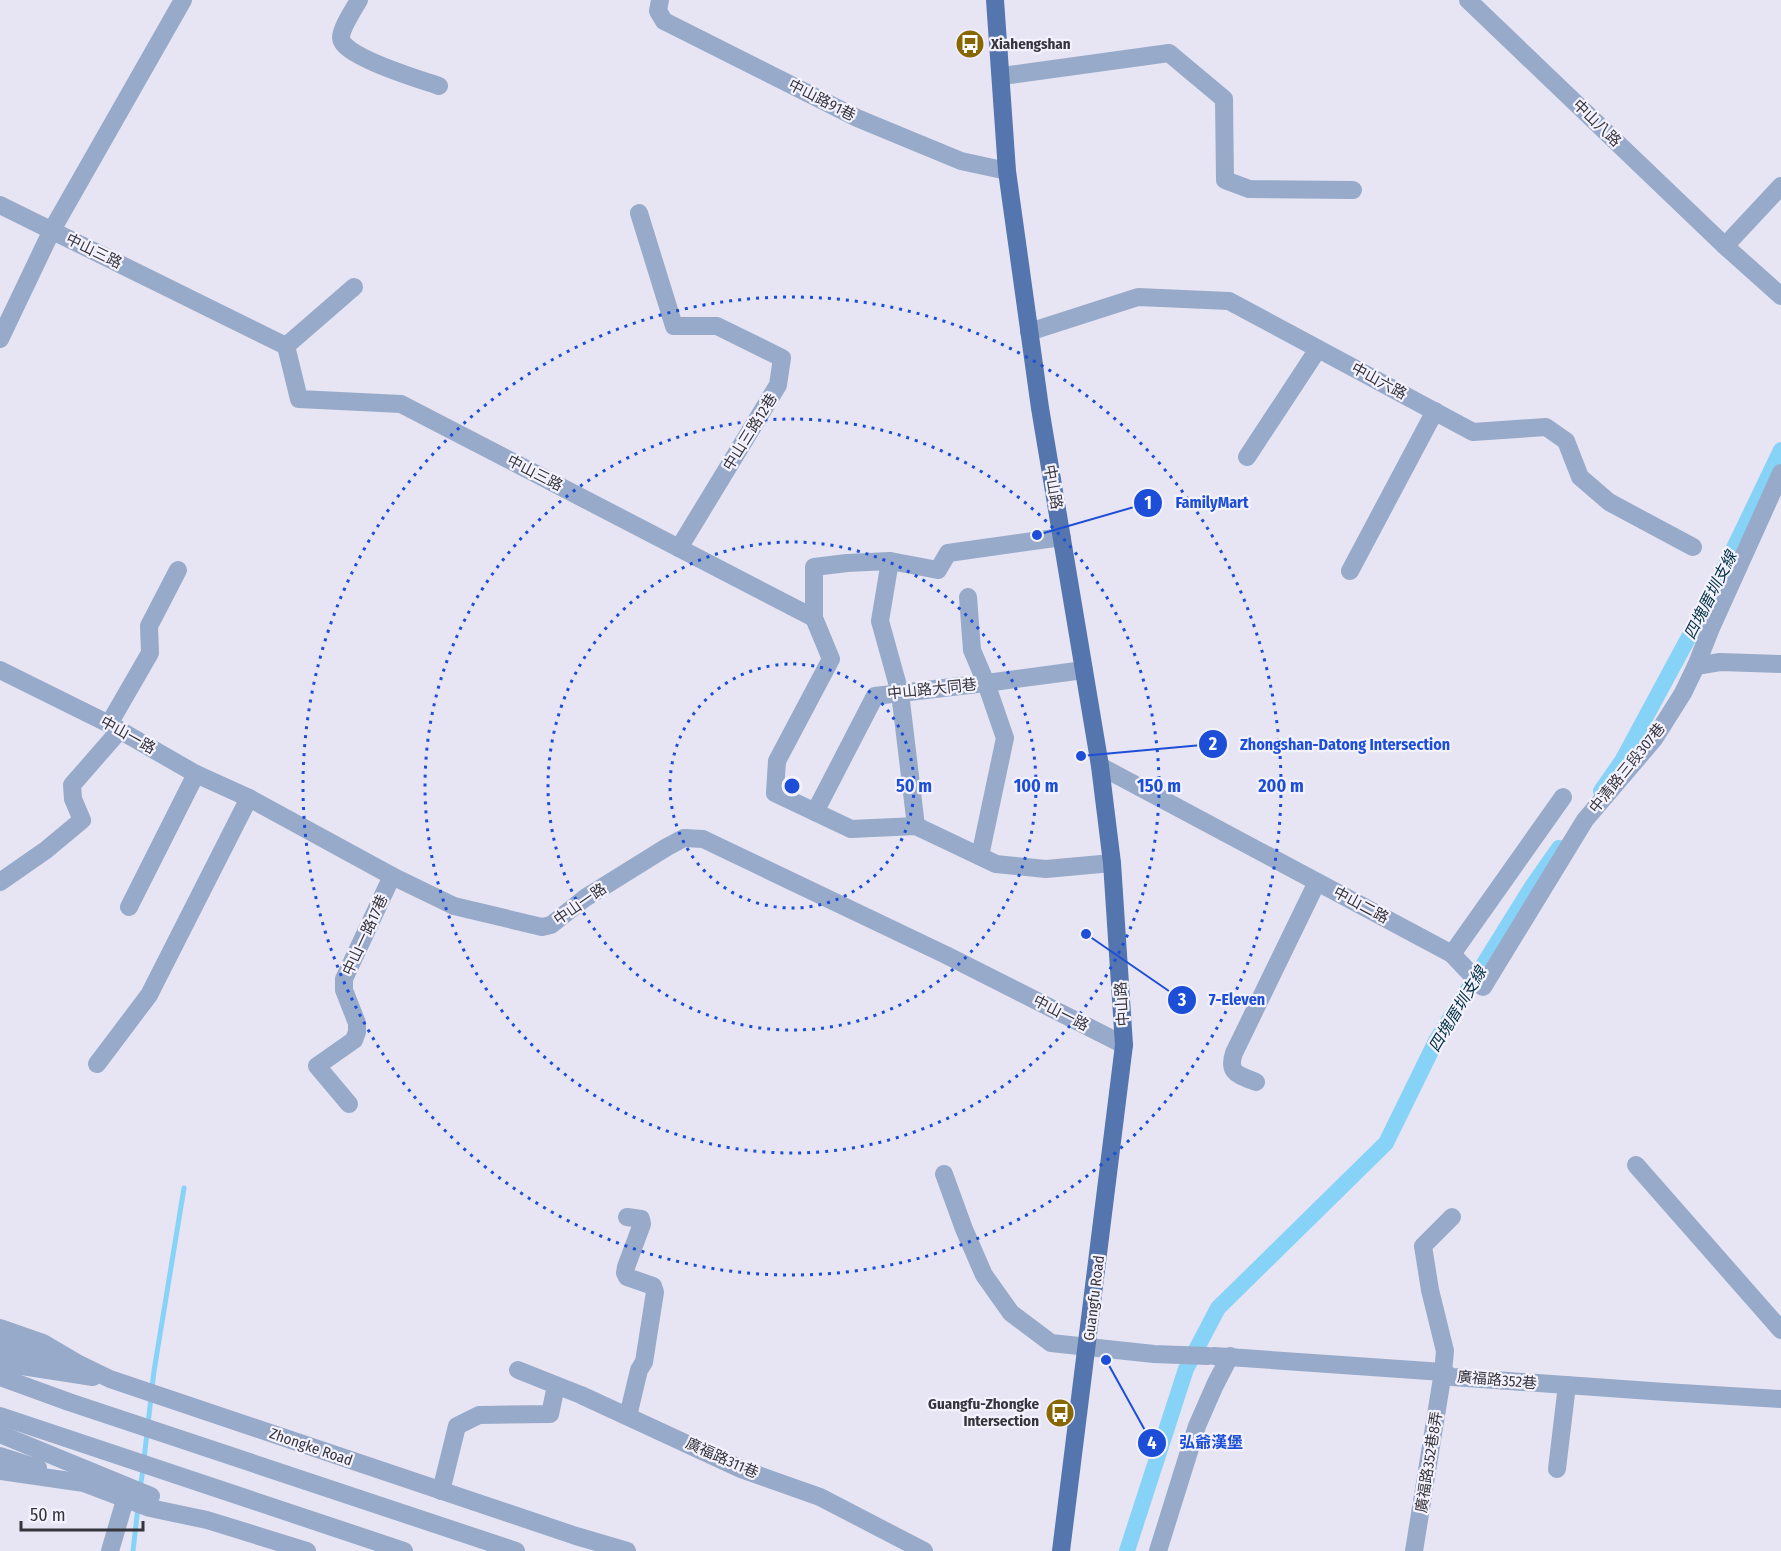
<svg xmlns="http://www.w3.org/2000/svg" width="1781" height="1551" viewBox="0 0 1781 1551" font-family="'Fira Sans Condensed','Noto Sans TC',sans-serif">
	<rect width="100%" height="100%" fill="#e7e5f3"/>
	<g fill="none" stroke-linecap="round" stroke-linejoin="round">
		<!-- stream -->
		<g stroke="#87d3f7" stroke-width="5">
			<path d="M148,1424L154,1371L184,1188"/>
			<path d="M144,1459L147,1433"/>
			<path d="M140,1489L143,1469"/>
			<path d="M133,1551L138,1507"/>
		</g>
		<!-- canal -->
		<g stroke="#87d3f7" stroke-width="16">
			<path d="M1601,791L1622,761L1711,596L1781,450"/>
			<path d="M1127,1551L1186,1369L1218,1308L1386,1143L1436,1041L1533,885L1559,848"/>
		</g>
		<!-- minor -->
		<g stroke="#97aaca" stroke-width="18">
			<path d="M359,0C354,9 341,28 341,38C341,56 422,80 439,86"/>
			<path d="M660,0L658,11L664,21L857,118L961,161L1007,171"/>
			<path d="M1468,0L1725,246L1781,296"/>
			<path d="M1002,76L1169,53L1224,99L1225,180L1249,189L1353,190"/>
			<path d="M0,205L286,346L299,399L401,404L814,618V567L847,563L890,561L938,570L948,553L1062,537"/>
			<path d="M639,213L674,326H717L782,358L778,385L679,548"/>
			<path d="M1725,246L1781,186"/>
			<path d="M1029,332L1138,297L1229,301L1473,432L1546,427L1566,441L1580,477L1609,502L1693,547"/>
			<path d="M0,339L52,230L183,0"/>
			<path d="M286,346L354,287"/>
			<path d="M1247,457L1318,349"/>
			<path d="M890,561L880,621L900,693L916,826"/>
			<path d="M1350,571L1435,411"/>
			<path d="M968,597L972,650L986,683L1005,738L980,856"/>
			<path d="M814,618L831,659L777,761L775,793L851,829L916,826L996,864L1046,869L1112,863"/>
			<path d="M1696,666L1720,662L1781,664"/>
			<path d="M0,670L109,724L196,774L249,798L392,876L454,906L542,927L551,925L585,898L667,847L684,838L703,839L946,955L1124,1045"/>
			<path d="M109,724L150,653L149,626L178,570"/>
			<path d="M1100,766L1452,954L1563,797"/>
			<path d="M815,812L875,696L986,683L1084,670"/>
			<path d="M0,882L46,850L82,820L73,799L72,785L120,730"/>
			<path d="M129,907L196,774"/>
			<path d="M1452,954L1483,987L1585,820L1654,739L1683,693L1696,666L1711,628L1781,473"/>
			<path d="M97,1064L149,995L249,798"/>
			<path d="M1256,1082C1239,1075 1227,1074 1234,1053L1317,882"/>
			<path d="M349,1104L317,1066L354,1040L357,1032V1023L344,990V979L392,876"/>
			<path d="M1636,1165L1781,1330"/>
			<path d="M944,1174L964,1229L984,1275L1011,1313L1051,1343L1154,1354L1208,1356"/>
			<path d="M627,1217L641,1219L642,1224L626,1267L625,1273L627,1277L653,1286L655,1292L644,1362L639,1370L628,1416"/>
			<path d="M0,1328L43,1343L77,1363L110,1379L576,1536L627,1551"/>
			<path d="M0,1344L38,1355L63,1360"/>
			<path d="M1214,1356L1443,1372L1452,1377L1665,1392L1781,1399"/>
			<path d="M0,1360L22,1366L93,1377"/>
			<path d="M518,1370L581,1395L741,1469L820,1497L924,1551"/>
			<path d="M0,1377L69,1402L516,1551"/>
			<path d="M0,1416L404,1551"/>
			<path d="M0,1434L151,1496"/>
			<path d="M0,1456L38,1468"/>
			<path d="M1557,1469L1567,1385"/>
			<path d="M0,1471L84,1483L150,1508L207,1520L307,1551"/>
			<path d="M441,1491L457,1426L479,1415L550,1414L556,1386"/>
			<path d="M110,1551L125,1500"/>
			<path d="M1158,1551L1197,1426L1215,1385L1230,1356"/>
			<path d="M1414,1551L1443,1372L1445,1351L1430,1290L1423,1246L1452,1217"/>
		</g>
		<!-- major -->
		<path stroke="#5475ad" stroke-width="18" d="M995,0L1007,171L1040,408L1100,766L1112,863L1124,1045L1061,1551"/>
	</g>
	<!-- distance rings -->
	<g fill="none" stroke="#1d4ed8" stroke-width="3" stroke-dasharray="3 6">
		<circle cx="792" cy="786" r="122"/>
		<circle cx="792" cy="786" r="244"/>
		<circle cx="792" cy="786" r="367"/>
		<circle cx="792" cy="786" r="489"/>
	</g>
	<!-- icons -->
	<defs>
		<g id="bus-disc" transform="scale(1.5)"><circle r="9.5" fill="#866702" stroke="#f4f2fe"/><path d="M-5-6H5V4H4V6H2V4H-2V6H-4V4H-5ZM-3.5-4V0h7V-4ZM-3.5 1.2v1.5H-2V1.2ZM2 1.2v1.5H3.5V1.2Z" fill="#fff"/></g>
	</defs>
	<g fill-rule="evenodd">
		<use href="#bus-disc" x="970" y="44"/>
		<use href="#bus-disc" x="1060" y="1413"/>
	</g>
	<g text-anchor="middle" stroke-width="4.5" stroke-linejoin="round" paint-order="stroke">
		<!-- poi labels -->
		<g font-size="15" font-weight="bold" fill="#36353b" stroke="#f4f2fe" text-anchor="start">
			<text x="991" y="49">Xiahengshan</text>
			<text x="1039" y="1409" text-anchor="end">Guangfu-Zhongke<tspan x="1039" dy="17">Intersection</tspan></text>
		</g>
		<!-- street labels -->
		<g font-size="15" fill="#36353b" stroke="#f4f2fe">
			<text transform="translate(822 100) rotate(27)" y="5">中山路91巷</text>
			<text transform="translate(1597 123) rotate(44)" y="5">中山八路</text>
			<text transform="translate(94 251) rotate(26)" y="5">中山三路</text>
			<text transform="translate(1379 381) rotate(28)" y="5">中山六路</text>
			<text transform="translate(750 432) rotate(-58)" y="5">中山三路12巷</text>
			<text transform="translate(535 473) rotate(27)" y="5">中山三路</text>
			<text transform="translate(1053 487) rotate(80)" y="5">中山路</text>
			<text transform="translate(932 689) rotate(-6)" y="5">中山路大同巷</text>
			<text transform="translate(128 735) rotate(29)" y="5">中山一路</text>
			<text transform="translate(1627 768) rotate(-51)" y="5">中清路三段307巷</text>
			<text transform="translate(580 904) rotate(-35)" y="5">中山一路</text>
			<text transform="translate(1361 905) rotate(28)" y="5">中山二路</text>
			<text transform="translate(365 935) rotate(-65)" y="5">中山一路17巷</text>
			<text transform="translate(1122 1004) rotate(-94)" y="5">中山路</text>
			<text transform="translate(1061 1013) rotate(27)" y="5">中山一路</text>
			<text transform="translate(1094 1298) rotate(-83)" y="5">Guangfu Road</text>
			<text transform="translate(1497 1380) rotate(5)" y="5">廣福路352巷</text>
			<text transform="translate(311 1447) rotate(19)" y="5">Zhongke Road</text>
			<text transform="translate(722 1458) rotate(24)" y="5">廣福路311巷</text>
			<text transform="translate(1429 1462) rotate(-81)" y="5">廣福路352巷8弄</text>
		</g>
		<!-- water labels -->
		<g font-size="16" font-style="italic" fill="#003042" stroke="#f4f2fe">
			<text transform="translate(1710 595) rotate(-63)" y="6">四塊厝圳支線</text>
			<text transform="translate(1457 1009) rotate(-59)" y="6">四塊厝圳支線</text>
		</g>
	</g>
	<circle cx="792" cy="786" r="9" fill="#1d4ed8" stroke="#f4f2fe" stroke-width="3"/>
	<g font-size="18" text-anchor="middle" font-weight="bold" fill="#1d4ed8" stroke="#f4f2fe" stroke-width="4.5" stroke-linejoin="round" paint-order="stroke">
		<text x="914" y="792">50 m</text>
		<text x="1036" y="792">100 m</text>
		<text x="1159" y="792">150 m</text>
		<text x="1281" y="792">200 m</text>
	</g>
	<!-- callouts -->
	<path fill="none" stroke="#1d4ed8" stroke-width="2" d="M1037 535L1148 503M1081 756L1213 744M1086 934L1182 1000M1106 1360L1152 1443"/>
	<g fill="#1d4ed8" stroke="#f4f2fe" stroke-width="2">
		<circle cx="1037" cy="535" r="6"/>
		<circle cx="1081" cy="756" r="6"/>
		<circle cx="1086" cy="934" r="6"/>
		<circle cx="1106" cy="1360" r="6"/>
		<circle cx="1148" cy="503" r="15"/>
		<circle cx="1213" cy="744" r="15"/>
		<circle cx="1182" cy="1000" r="15"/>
		<circle cx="1152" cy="1443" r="15"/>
	</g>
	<g font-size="18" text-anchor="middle" font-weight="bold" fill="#fff">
		<text x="1148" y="509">1</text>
		<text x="1213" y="750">2</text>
		<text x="1182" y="1006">3</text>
		<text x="1152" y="1449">4</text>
	</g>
	<g font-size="16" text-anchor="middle" font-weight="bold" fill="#1d4ed8" stroke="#f4f2fe" stroke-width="4.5" stroke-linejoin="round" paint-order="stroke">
		<text x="1212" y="508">FamilyMart</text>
		<text x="1345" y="750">Zhongshan-Datong Intersection</text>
		<text x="1237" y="1005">7-Eleven</text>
		<text x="1211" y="1448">弘爺漢堡</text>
	</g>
	<!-- scale -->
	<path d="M21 1521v9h122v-9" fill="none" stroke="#36353b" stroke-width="3"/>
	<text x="30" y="1521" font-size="18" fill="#36353b" stroke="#f4f2fe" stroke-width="4.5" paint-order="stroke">50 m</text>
</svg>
